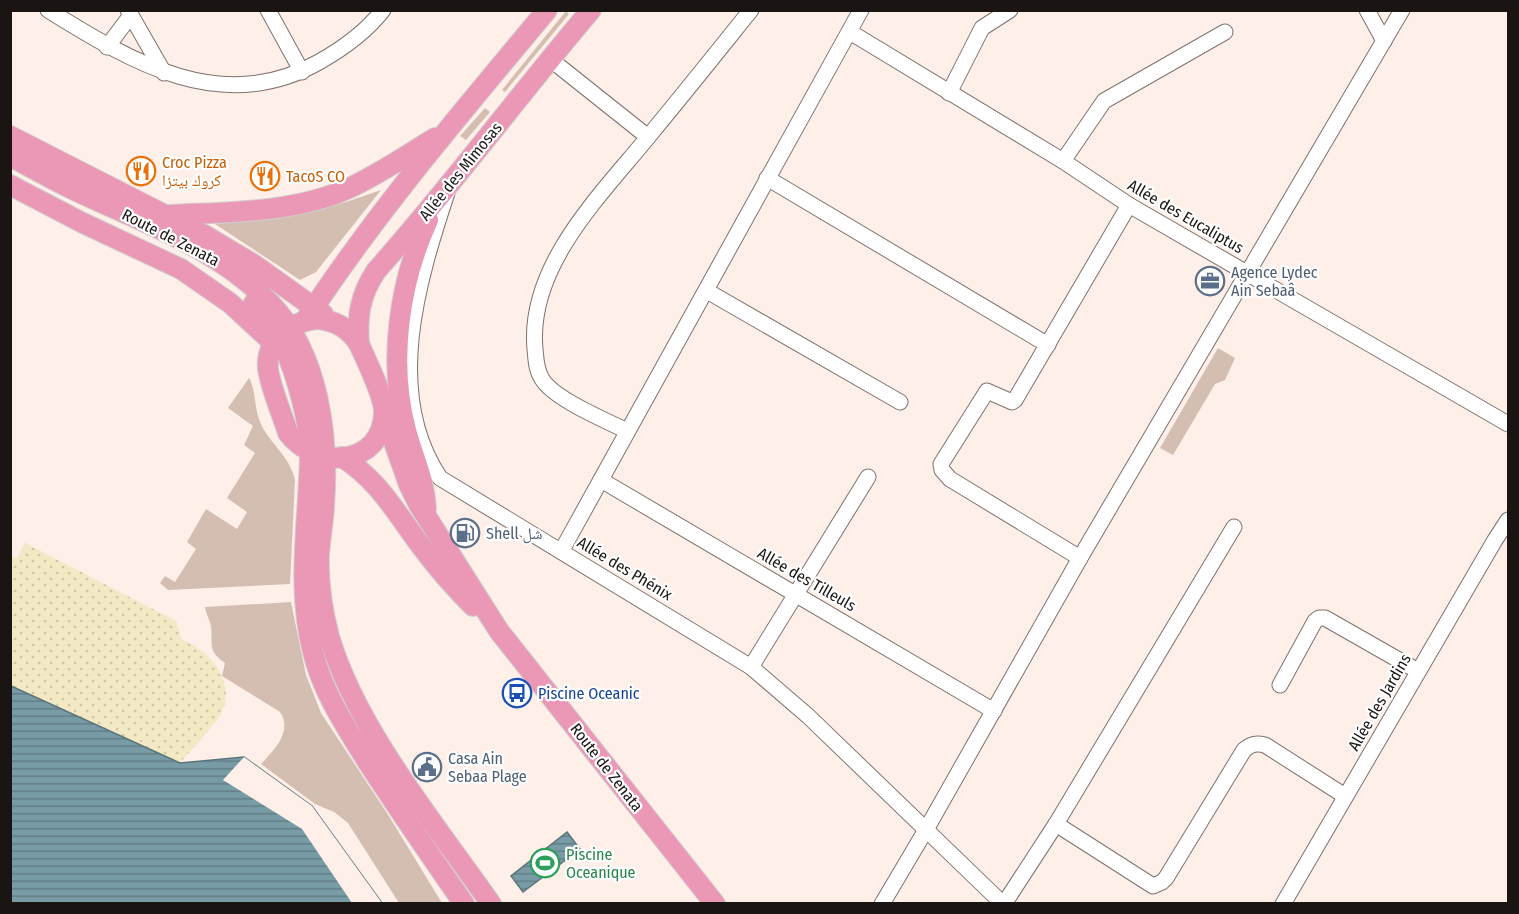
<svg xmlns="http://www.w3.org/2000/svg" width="1519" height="914" viewBox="0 0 1519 914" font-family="'Fira Sans Condensed','Noto Naskh Arabic',sans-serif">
	<defs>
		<pattern id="sand-dots" width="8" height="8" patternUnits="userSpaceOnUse" patternTransform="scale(1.5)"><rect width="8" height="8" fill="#f3e9c4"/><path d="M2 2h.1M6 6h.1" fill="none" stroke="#d0c7a7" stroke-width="1.8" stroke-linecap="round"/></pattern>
		<pattern id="water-rules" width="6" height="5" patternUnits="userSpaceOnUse" patternTransform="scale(1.5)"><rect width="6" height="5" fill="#789ca6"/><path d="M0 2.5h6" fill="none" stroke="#627e86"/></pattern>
	</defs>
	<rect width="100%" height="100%" fill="#feefe8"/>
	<!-- green -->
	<g fill="#d4beb2">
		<path d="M566,11L569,14L505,92L502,90Z"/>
		<path d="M485,108L490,112L466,140L460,136Z"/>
		<path d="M381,190L316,272L300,280L215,224L288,215L346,202Z"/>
		<path d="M1218,348L1235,358L1225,380L1215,384L1173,455L1160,448Z"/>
		<path d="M249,378C256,390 254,406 259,419C266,441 290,455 295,480L290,584L168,590L160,583L165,576L175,582L196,549L187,542L206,509L237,529L247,512L227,498L255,453L244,445L253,426L228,408Z"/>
		<path d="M291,602L306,675L321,713L387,813L442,903H399L348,823L334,812L315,804L261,764C274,750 293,731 280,712L222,676L225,663C207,650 213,645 211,627C210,619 206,615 205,607Z"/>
	</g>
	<!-- sand -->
	<path fill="url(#sand-dots)" d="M25,543L176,621L182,640C210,650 236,681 222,712C216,724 190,751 180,763L11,686V557L17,559Z"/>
	<!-- water -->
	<g fill="url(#water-rules)" stroke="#5c747a" stroke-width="1.5">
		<path d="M11,686L180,763L244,757L312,806L382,903L11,904Z"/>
		<path d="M567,832L580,849L523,892L511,876Z"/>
	</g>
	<!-- pier -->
	<path fill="#feefe8" d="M244,757L312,806L382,903H352L302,829L223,780Z"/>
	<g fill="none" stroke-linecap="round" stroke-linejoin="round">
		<!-- minor casing -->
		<g stroke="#7f726c" stroke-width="17">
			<g id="minor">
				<path d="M48,10C132,62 222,117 319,62C342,49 366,32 383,10"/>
				<path d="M128,10L164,73"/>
				<path d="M268,10L302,72"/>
				<path d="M1367,10L1384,41"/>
				<path d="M850,32L1063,161L1129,205L1508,424"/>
				<path d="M107,47L131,15"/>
				<path d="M550,59L648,137"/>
				<path d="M949,93L982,28L1010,10"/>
				<path d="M1063,161L1104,101L1225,32"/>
				<path d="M767,178L1048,345"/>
				<path d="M447,193C418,281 383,393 440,478L751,667L808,716L1003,904"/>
				<path d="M707,291L900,402"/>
				<path d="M627,431C605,420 554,399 542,379C536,370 536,359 535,349C527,264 605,191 653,131C686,91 718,51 751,10"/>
				<path d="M601,480L994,711"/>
				<path d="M562,550L861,10"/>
				<path d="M1080,558L950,479L942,470L941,464L987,391L1012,402L1015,400L1129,205"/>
				<path d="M751,667L868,477"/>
				<path d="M1280,685L1315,621L1319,618H1325L1418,671"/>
				<path d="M1056,824L1153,886L1162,882L1166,878L1244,750C1251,744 1256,743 1265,745L1345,796"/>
				<path d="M882,904L927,828L1080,558L1402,10"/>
				<path d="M1004,904L1056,824L1234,527"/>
				<path d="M1283,904L1495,540L1508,520"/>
			</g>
		</g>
		<!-- major casing -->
		<g stroke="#d1d0d0" stroke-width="22">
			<g id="major">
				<path d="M10,136L206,236L253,264L323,314"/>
				<path d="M10,156C30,167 50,178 70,188C140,222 214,245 270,303C320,355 329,438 324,507C323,523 320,539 319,555C318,583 322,610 329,636C356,729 436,825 491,904"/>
				<path d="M10,185L83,223L181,269L230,303L268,338"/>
				<path d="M170,215C228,212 293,213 347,189C378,175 407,155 435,138"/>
				<path d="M254,303C262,314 271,325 278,336C294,363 310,422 310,453C309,520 296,586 313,652C322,691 346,727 367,761C398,809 431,856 464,904"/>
				<path d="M316,319C335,320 349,328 359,344C366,360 385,398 384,413C382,466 317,471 288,433C282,414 271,389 268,369C265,341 291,322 316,319Z"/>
				<path d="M305,321C377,211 463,111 547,10"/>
				<path d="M359,344C357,316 360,295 376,271C451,187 518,96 591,10"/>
				<path d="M384,414L409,485L419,505L499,631L715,904"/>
				<path d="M342,457C381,482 397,515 424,550C439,570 456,589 473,606"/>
				<path d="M426,509C424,477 414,460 406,430C388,362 399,283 428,220"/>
			</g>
		</g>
		<!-- minor -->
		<use href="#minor" stroke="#fff" stroke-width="15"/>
		<!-- major -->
		<use href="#major" stroke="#eb98b7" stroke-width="20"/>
	</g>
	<!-- icons -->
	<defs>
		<g id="restaurant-ring" transform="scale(1.5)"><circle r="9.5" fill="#fff" stroke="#e8710a" stroke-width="1.5"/><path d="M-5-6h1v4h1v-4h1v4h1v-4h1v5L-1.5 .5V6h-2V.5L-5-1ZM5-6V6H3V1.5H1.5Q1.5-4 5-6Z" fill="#e8710a"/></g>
		<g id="office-ring" transform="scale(1.5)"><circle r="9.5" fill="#fff" stroke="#5c6f8a" stroke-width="1.5"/><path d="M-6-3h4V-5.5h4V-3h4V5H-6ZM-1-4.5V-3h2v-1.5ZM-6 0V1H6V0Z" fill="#5c6f8a"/></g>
		<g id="fuel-ring" transform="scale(1.5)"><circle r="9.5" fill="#fff" stroke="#5c6f8a" stroke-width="1.5"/><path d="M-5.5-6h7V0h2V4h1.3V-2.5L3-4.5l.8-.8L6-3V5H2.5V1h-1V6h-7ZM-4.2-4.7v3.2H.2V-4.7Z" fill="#5c6f8a"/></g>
		<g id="bus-ring" transform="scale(1.5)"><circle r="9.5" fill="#fff" stroke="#1a4fb4" stroke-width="1.5"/><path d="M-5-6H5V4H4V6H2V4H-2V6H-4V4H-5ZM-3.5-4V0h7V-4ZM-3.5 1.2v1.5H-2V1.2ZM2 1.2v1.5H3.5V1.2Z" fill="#1a4fb4"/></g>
		<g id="civic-ring" transform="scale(1.5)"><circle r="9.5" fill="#fff" stroke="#5c6f8a" stroke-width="1.5"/><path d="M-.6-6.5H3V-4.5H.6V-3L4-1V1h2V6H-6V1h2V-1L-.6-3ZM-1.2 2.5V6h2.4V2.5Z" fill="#5c6f8a"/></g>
		<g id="stadium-ring" transform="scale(1.5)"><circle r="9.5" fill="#fff" stroke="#2e9e5b" stroke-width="1.5"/><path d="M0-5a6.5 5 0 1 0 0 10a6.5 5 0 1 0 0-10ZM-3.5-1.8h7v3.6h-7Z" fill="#2e9e5b"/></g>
	</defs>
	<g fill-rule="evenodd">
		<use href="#restaurant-ring" x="141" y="171"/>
		<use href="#restaurant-ring" x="265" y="176"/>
		<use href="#office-ring" x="1210" y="281"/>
		<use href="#fuel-ring" x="465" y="533"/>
		<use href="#bus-ring" x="517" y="693"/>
		<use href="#civic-ring" x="427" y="767"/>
		<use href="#stadium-ring" x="545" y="863"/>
	</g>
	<g text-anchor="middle" stroke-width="4.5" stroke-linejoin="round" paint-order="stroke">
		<!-- food labels -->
		<g font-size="16" fill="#c56008" stroke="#fff" text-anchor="start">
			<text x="162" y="168">Croc Pizza<tspan x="162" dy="18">كروك بيتزا</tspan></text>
			<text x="286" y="182">TacoS CO</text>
		</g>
		<!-- street labels -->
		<g font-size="16" fill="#1a1512" stroke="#fff">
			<text transform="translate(460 171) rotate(-51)" y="6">Allée des Mimosas</text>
			<text transform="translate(1186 216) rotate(30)" y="6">Allée des Eucaliptus</text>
			<text transform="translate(171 237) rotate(27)" y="6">Route de Zenata</text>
			<text transform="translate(625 568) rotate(31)" y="6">Allée des Phénix</text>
			<text transform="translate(807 579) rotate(30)" y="6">Allée des Tilleuls</text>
			<text transform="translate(1379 702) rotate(-60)" y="6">Allée des Jardins</text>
			<text transform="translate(607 767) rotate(52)" y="6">Route de Zenata</text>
		</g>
		<!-- service labels -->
		<g font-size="16" fill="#4e5e75" stroke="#fff" text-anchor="start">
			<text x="1231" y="278">Agence Lydec<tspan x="1231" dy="18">Ain Sebaâ</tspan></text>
			<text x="486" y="539">Shell شل</text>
			<text x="448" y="764">Casa Ain<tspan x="448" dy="18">Sebaa Plage</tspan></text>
		</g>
		<!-- transit labels -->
		<g font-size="16" fill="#164399" stroke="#fff" text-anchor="start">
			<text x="538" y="699">Piscine Oceanic</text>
		</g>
		<!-- leisure labels -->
		<g font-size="16" fill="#27864d" stroke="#fff" text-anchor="start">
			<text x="566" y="860">Piscine<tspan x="566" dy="18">Oceanique</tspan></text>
		</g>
	</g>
	<!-- border -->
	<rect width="1519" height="914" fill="none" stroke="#1a1512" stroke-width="24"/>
</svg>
